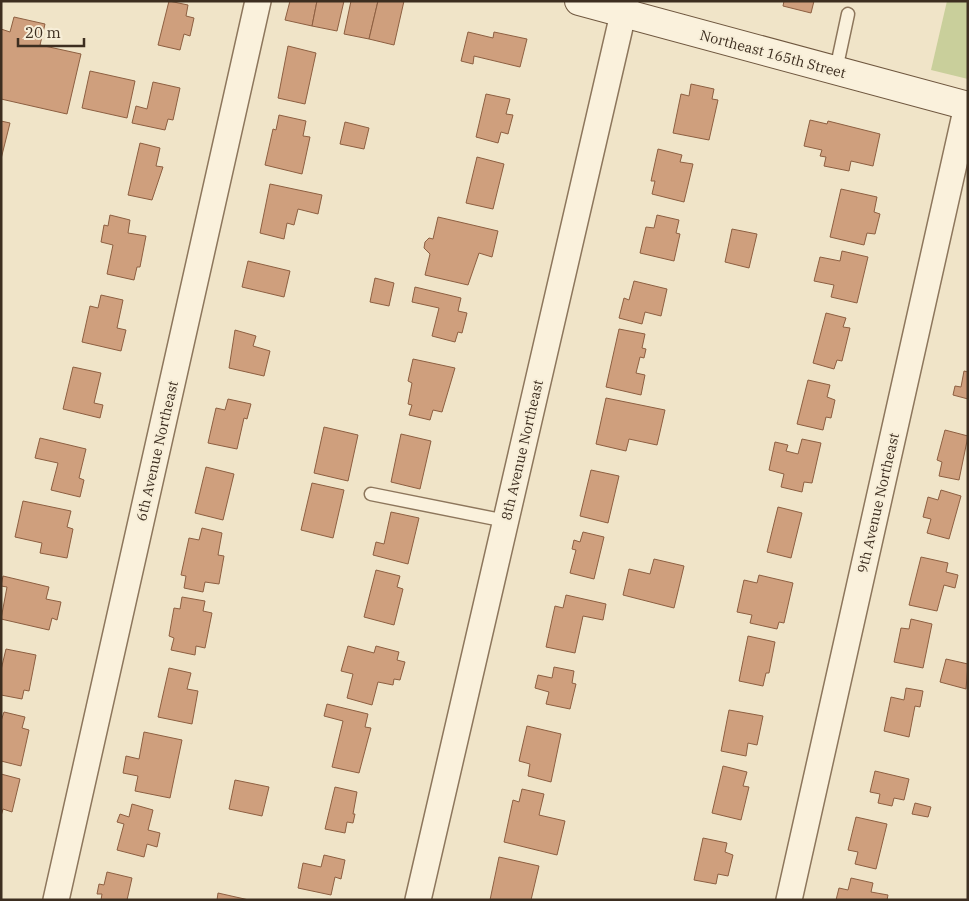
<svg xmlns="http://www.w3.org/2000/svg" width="969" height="901" viewBox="0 0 969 901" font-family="'IBM Plex Serif',serif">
	<rect width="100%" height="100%" fill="#f0e4c8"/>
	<!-- green -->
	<path fill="#c9cf9b" d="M947,1H968V79L931,70Z"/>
	<!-- building -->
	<g fill="#cf9f7d" stroke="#8d5f41">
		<path d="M169,1L188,5L186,16L194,18L190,36L184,34L180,50L158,45Z"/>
		<path d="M290,1H317L312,26L285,20Z"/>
		<path d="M317,1H344L337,31L312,26Z"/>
		<path d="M351,1H378L369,39L344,34Z"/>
		<path d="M378,1H404L394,45L369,39Z"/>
		<path d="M784,1H814L811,13L783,6Z"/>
		<path d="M14,17L45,24L40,45L81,54L67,114L1,99V29L10,32Z"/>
		<path d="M468,32L493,38L494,32L527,39L520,67L474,56L473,64L461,61Z"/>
		<path d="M288,46L316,53L305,104L278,98Z"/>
		<path d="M90,71L135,81L127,118L82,108Z"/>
		<path d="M153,82L180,88L173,120L168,119L165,130L132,123L136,106L147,109Z"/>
		<path d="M691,84L714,89L712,99L718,100L709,140L673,133L681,94L689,96Z"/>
		<path d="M486,94L510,99L506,114L513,115L508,134L501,132L498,143L476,137Z"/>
		<path d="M279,115L306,121L303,136L310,137L302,174L265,165L273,129L276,130Z"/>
		<path d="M810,120L827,124L828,121L880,134L873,166L851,161L849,171L824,166L826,157L820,156L822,150L804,146Z"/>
		<path d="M1,121L10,123L1,159Z"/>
		<path d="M345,122L369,128L364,149L340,144Z"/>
		<path d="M140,143L160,148L156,166L163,167L152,200L128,195Z"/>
		<path d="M658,149L682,155L680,162L693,164L684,202L652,194L655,181H651Z"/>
		<path d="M477,157L504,164L493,209L466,203Z"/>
		<path d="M270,184L322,195L318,214L298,209L294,225L287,223L284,239L260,233Z"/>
		<path d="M841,189L877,197L874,212L880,214L875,234L867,233L864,245L830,237Z"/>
		<path d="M110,215L130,220L128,233L146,236L140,267H137L134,280L107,274L113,245L101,242L104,225L108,226Z"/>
		<path d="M657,215L679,220L676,233L680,234L674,261L640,253L646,227L654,228Z"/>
		<path d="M438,217L498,231L492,257L479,253L468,285L425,275L430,254L424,248L425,242L429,238L433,239Z"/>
		<path d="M732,229L757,234L749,268L725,262Z"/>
		<path d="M842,251L868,257L857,303L831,297L834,285L814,281L820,257L840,261Z"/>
		<path d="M248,261L290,271L284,297L242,287Z"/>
		<path d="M375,278L394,283L389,306L370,302Z"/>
		<path d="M634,281L667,289L661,316L645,312L642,324L619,318L624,298L629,300Z"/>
		<path d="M415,287L461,298L458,311L467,313L462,333L458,332L455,342L432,336L439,308L412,302Z"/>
		<path d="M101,295L123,300L117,328L126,330L121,351L82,342L90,306L98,308Z"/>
		<path d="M826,313L846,318L843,327L850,328L842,361L837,360L834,369L813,363Z"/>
		<path d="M619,329L645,334L642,348L646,349L644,358L640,357L636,373L645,375L641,395L606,387Z"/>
		<path d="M235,330L256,336L253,346L270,351L264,376L229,368Z"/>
		<path d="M413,359L455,368L442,412L433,410L430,420L409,415L412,405L408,404L412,383L408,381Z"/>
		<path d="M73,367L101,373L94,403L103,405L100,418L63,409Z"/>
		<path d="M964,371L968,372V399L953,395L955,386L961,387Z"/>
		<path d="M808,380L830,385L827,397L835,400L831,418L826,417L823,430L797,424Z"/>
		<path d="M606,398L665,410L657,445L629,439L626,451L596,444Z"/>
		<path d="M228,399L251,404L247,419L244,418L237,449L208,443L216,408L225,410Z"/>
		<path d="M324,427L358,435L348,481L314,473Z"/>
		<path d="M945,430L968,436L959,480L939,476L942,462L937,460Z"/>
		<path d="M401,434L431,441L420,489L391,482Z"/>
		<path d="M40,438L86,449L79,478L84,480L80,497L51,490L58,463L35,458Z"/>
		<path d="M802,439L821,443L812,483L804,482L802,492L781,487L784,474L769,470L775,442L788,445L786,451L798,454Z"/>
		<path d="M206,467L234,474L223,520L195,513Z"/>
		<path d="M591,470L619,476L608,523L580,516Z"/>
		<path d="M312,483L344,490L333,538L301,530Z"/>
		<path d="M941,490L961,496L949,539L927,533L931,519L923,517L928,497L938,500Z"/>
		<path d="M23,501L71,511L67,527L73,529L67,558L40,553L42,543L15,537Z"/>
		<path d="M778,507L802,513L791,558L767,552Z"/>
		<path d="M391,512L419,518L408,564L373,555L376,542L384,544Z"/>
		<path d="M202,528L222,533L218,555L224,556L219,584L205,582L203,592L184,588L186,576L181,575L189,538L199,540Z"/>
		<path d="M583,532L604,537L594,579L570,573L576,550L572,549L574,540L580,542Z"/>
		<path d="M921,557L948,563L946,572L958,575L955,588L944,585L937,611L909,605Z"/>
		<path d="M654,559L684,566L674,608L623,595L629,569L650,574Z"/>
		<path d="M376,570L400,576L397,587L403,589L394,625L364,617Z"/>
		<path d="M759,575L793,583L784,623L779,622L777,629L750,623L752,615L737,612L744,580L757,583Z"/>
		<path d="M3,576L49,587L46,599L61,602L57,620L52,618L49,630L1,619L7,587L1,586Z"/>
		<path d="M566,595L606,604L603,620L583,616L575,653L546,647L555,606L563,608Z"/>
		<path d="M182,597L205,601L203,611L212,613L205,648L196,646L195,655L171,650L174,638L169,636L174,608L180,609Z"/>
		<path d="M911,619L932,624L923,668L894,662L901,628L909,629Z"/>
		<path d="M748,636L775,642L769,673H766L763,686L739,681Z"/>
		<path d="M348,646L374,653L376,646L399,652L397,660L405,662L400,680L394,679L393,685L378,682L372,705L347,698L353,674L341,671Z"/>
		<path d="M6,649L36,655L29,691L24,690L22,699L1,695V670Z"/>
		<path d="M946,659L968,664L966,689L940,682Z"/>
		<path d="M554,667L574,671L572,683L576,684L570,709L546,704L549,692L535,688L538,675L552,678Z"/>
		<path d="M169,668L191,673L187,689L198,691L192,724L158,717Z"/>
		<path d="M906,688L923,691L920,707L915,706L909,737L884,731L891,697L904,700Z"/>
		<path d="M327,704L368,714L365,727L371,728L359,773L332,767L343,721L324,716Z"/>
		<path d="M729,710L763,716L757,745L748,743L746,756L721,751Z"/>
		<path d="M4,712L25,717L22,728L29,730L21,766L1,761V721Z"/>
		<path d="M527,726L561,734L551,782L528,776L530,764L519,761Z"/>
		<path d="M144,732L182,740L170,798L135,791L138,776L123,773L126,756L139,759Z"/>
		<path d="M723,766L747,772L743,786L749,787L741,820L712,813Z"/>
		<path d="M875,771L909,779L904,800L894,798L892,806L878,803L880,794L870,792Z"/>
		<path d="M1,774L20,779L12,812L3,809L1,816Z"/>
		<path d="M235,780L269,787L262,816L229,809Z"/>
		<path d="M335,787L357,792L353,814H355L353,823L347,822L345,833L325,829Z"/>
		<path d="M522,789L544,794L539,815L565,821L557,855L504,842L513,800L519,802Z"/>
		<path d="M915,803L931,807L928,817L912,814Z"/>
		<path d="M132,804L153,810L148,830L160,833L157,847L147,844L144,857L117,850L124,824L117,822L120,814L129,817Z"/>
		<path d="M856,817L887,824L876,869L855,864L858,852L848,850Z"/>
		<path d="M703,838L727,843L725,852L733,855L728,876L718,874L716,884L694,880Z"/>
		<path d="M324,855L345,860L341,879L335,877L331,895L298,888L303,863L321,867Z"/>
		<path d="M499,857L539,866L531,900H490Z"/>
		<path d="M107,872L132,878L127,900H101L102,894H97L99,884L104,885Z"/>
		<path d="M851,878L873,883L871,892L888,895L887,900H836L839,888L848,890Z"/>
		<path d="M218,893L249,900H217Z"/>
	</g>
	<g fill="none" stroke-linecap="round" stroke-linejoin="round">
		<!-- lane casing -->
		<g stroke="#8d765c" stroke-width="15">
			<g id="lane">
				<path d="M836,70L848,14"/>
				<path d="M371,494L506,521"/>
			</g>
		</g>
		<!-- street casing -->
		<g stroke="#8d765c" stroke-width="28">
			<g id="street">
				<path d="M56,900L258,1"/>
				<path d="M418,900L626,1"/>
				<path d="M789,900L967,106"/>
			</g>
		</g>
		<!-- secondary casing -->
		<g stroke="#6f573f" stroke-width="30">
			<path id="secondary" d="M579,1L968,106"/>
		</g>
		<!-- lane -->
		<use href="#lane" stroke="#faf1dc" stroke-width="12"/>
		<!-- street -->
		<use href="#street" stroke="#faf1dc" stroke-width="25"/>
		<!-- secondary -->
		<use href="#secondary" stroke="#faf1dc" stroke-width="28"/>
	</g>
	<g text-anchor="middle" stroke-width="4" stroke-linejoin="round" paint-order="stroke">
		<!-- street labels -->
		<g font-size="14" fill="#3d2e20" stroke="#f7eed8">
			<text transform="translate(773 54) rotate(15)" y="5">Northeast 165th Street</text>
			<text transform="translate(522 450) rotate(-77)" y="5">8th Avenue Northeast</text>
			<text transform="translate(157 451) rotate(-77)" y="5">6th Avenue Northeast</text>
			<text transform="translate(878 503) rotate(-77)" y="5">9th Avenue Northeast</text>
		</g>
	</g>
	<!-- border -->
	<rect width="969" height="901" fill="none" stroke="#3d2e20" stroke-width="5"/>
	<!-- scale -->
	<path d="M18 38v8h66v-8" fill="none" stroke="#3d2e20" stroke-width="2.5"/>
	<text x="25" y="38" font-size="15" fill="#3d2e20" stroke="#f7eed8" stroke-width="4" paint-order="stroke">20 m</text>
</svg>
